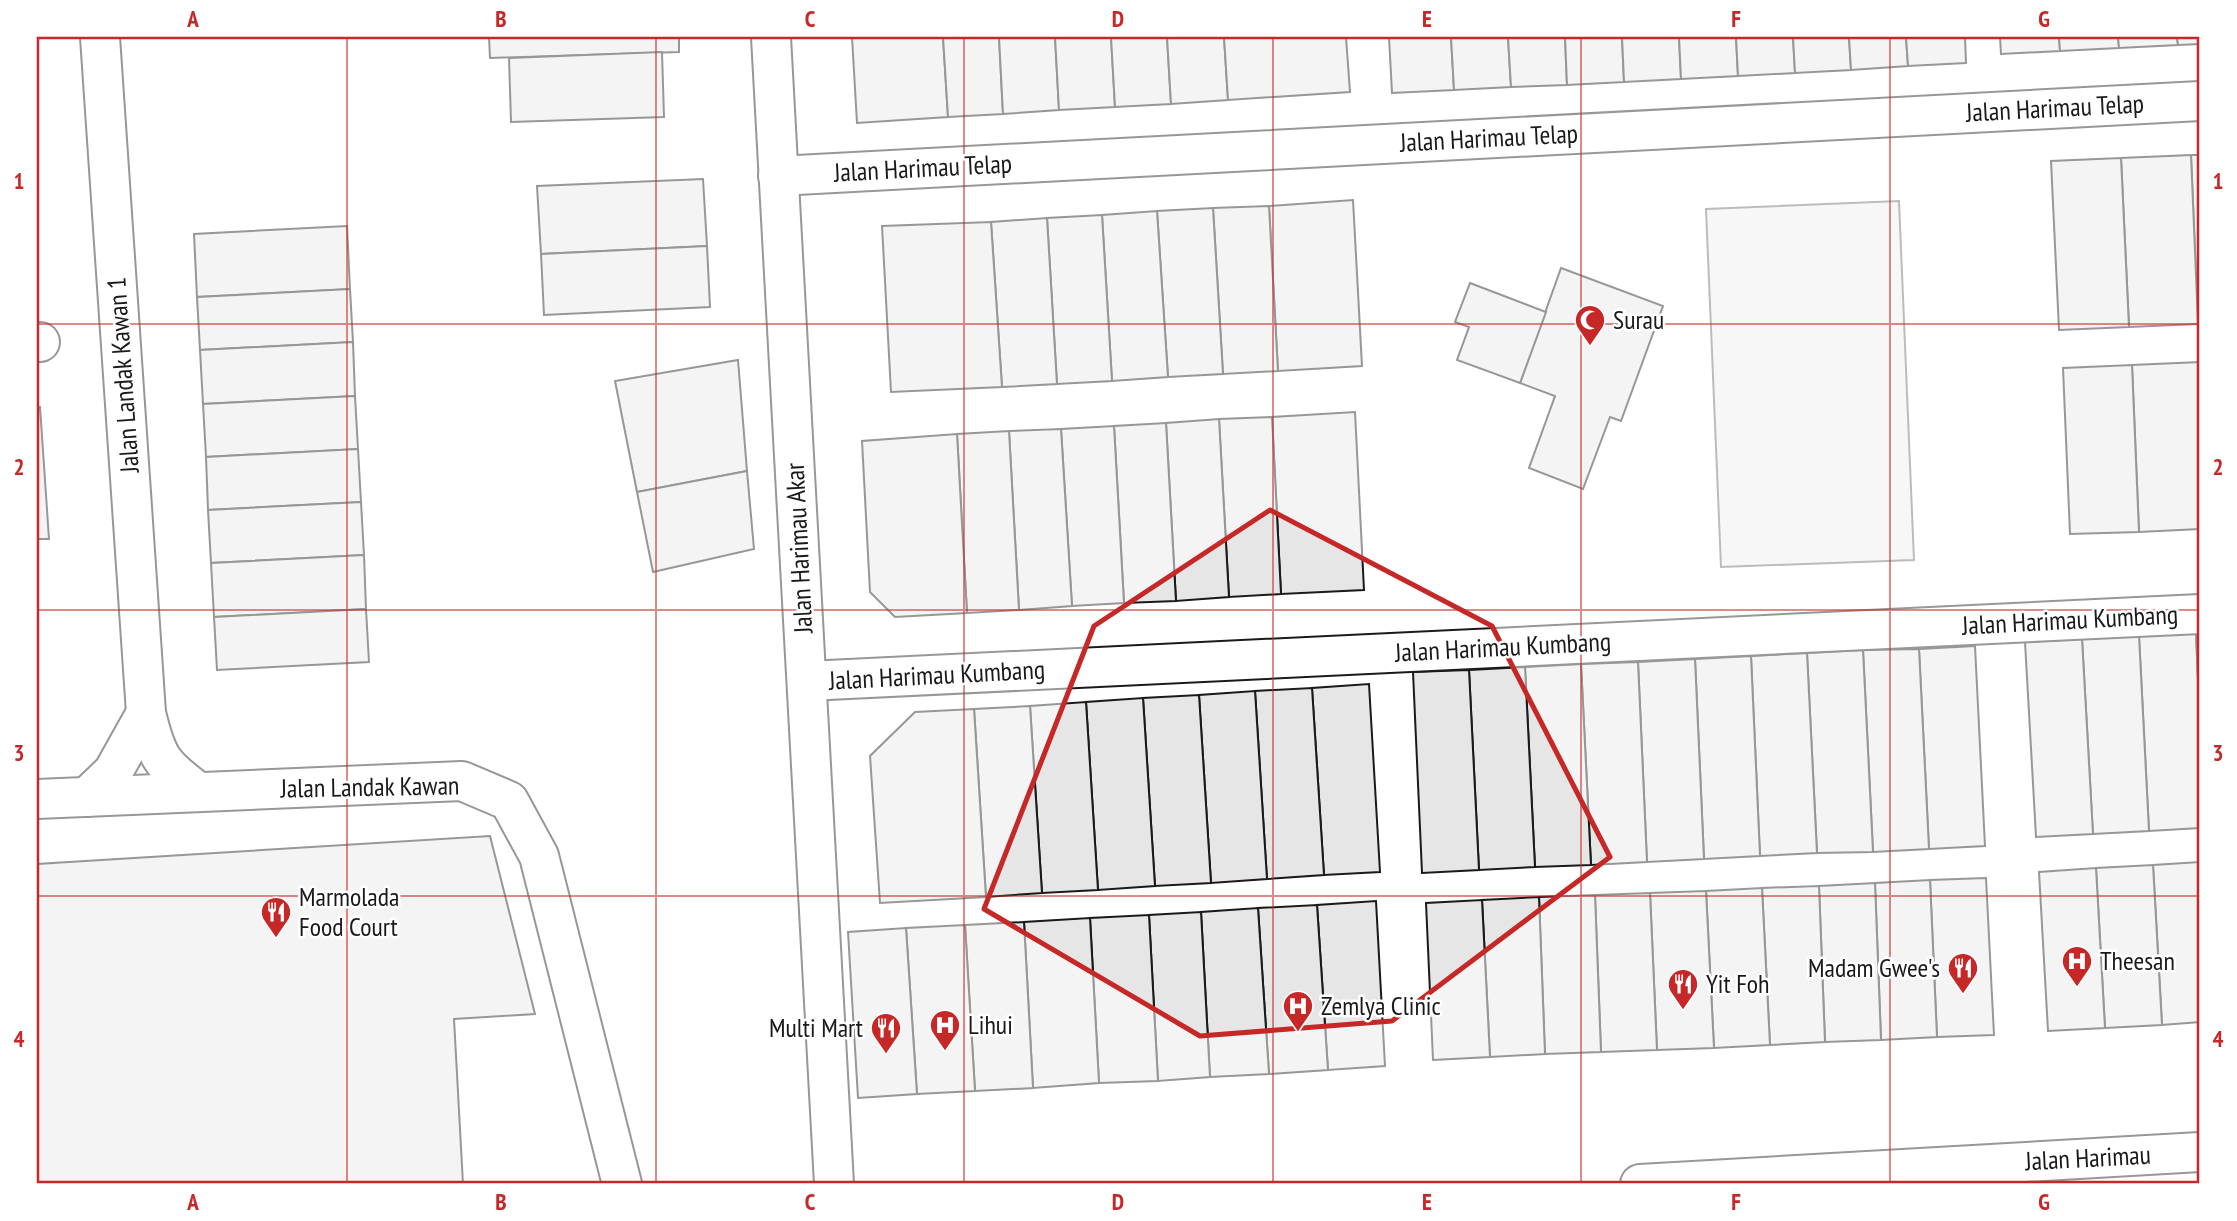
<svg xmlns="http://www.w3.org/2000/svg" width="2237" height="1221" viewBox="0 0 2237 1221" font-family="'PT Sans Narrow',sans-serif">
	<rect width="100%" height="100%" fill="#fff"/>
	<!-- built -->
	<path fill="#ededed" stroke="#6a6a6a" stroke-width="2" d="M1899,201L1914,560L1721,567L1706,209Z"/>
	<!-- building -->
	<g fill="#e6e6e6" stroke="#1a1a1a" stroke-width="2">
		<path d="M489,37H679V52L490,58Z"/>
		<path d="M852,37H943L948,117L857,123Z"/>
		<path d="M943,37H999L1003,114L948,117Z"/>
		<path d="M999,37H1055L1059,110L1003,114Z"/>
		<path d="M1055,37H1111L1115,107L1059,110Z"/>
		<path d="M1111,37H1167L1171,104L1115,107Z"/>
		<path d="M1167,37H1224L1228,100L1171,104Z"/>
		<path d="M1224,37H1346L1350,92L1228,100Z"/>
		<path d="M1389,37H1451L1454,90L1392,93Z"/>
		<path d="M1451,37H1508L1511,87L1454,90Z"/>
		<path d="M1508,37H1565L1567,85L1511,87Z"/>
		<path d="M1565,37H1622L1624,82L1567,85Z"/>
		<path d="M1622,37H1679L1681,79L1624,82Z"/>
		<path d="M1679,37H1736L1738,76L1681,79Z"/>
		<path d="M1736,37H1793L1795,73L1738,76Z"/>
		<path d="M1793,37H1849L1851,70L1795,73Z"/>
		<path d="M1849,37H1906L1908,66L1851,70Z"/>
		<path d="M1906,37H1965L1966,63L1908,66Z"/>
		<path d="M2000,37H2059L2060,51L2001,54Z"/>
		<path d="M2059,37H2118L2119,48L2060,51Z"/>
		<path d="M2118,37H2177L2178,45L2119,48Z"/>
		<path d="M2177,37H2200V44L2178,45Z"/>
		<path d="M662,52L664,117L511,122L509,58Z"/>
		<path d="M2191,155H2200V324H2198Z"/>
		<path d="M2191,155L2198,324L2129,327L2121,158Z"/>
		<path d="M2121,158L2129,327L2059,330L2051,161Z"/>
		<path d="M703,179L707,246L541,254L537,186Z"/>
		<path d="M1353,200L1362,366L1278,371L1269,206Z"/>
		<path d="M1269,206L1278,371L1223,374L1213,208Z"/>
		<path d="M1213,208L1223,374L1168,377L1157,211Z"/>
		<path d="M1157,211L1168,377L1112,381L1102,215Z"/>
		<path d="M1102,215L1112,381L1057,384L1047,218Z"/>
		<path d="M1047,218L1057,384L1002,387L991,222Z"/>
		<path d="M991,222L1002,387L891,392L882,226Z"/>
		<path d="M347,226L350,289L197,297L194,234Z"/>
		<path d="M707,246L710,307L544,315L541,254Z"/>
		<path d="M1561,268L1663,306L1621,421L1610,417L1583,489L1529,468L1555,396L1520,383Z"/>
		<path d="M1470,283L1546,312L1520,383L1457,360L1469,327L1455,322Z"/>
		<path d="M350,289L353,342L200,350L197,297Z"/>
		<path d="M353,342L355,396L203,404L200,350Z"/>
		<path d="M738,360L747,471L637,492L615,381Z"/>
		<path d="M2200,362V529L2139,532L2132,365Z"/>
		<path d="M2132,365L2139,532L2070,534L2063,368Z"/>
		<path d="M355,396L358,449L206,457L203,404Z"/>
		<path d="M37,407H40L49,539H37Z"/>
		<path d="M1355,412L1364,590L1281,594L1272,417Z"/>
		<path d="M1272,417L1281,594L1229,597L1219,419Z"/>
		<path d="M1219,419L1229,597L1176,601L1166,423Z"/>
		<path d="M1166,423L1176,601L1124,603L1114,426Z"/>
		<path d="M1114,426L1124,603L1072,606L1061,429Z"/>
		<path d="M1061,429L1072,606L1019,610L1009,431Z"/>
		<path d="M1009,431L1019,610L967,613L957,434Z"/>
		<path d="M957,434L967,613L895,617L870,592L862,441Z"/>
		<path d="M358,449L361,502L208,510L206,457Z"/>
		<path d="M747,471L754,549L653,572L637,492Z"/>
		<path d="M361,502L364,555L211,563L208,510Z"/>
		<path d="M364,555L366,609L214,617L211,563Z"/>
		<path d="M366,609L369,662L217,670L214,617Z"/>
		<path d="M2196,633L2200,727V828L2149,831L2139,636Z"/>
		<path d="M2196,633H2200V727Z"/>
		<path d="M2139,636L2149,831L2093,834L2082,639Z"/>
		<path d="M2082,639L2093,834L2036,837L2025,642Z"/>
		<path d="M1975,646L1985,846L1929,849L1919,649Z"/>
		<path d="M1919,649L1929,849L1873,852L1863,650Z"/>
		<path d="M1863,650L1873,852L1817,853L1807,653Z"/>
		<path d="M1807,653L1817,853L1760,856L1751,656Z"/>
		<path d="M1751,656L1760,856L1704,859L1695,659Z"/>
		<path d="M1695,659L1704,859L1647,862L1638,662Z"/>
		<path d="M1638,662L1647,862L1591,865L1581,664Z"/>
		<path d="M1581,664L1591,865L1535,867L1525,667Z"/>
		<path d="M1525,667L1535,867L1479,870L1469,670Z"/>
		<path d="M1469,670L1479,870L1422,873L1413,672Z"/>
		<path d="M1369,684L1380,872L1324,875L1312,688Z"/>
		<path d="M1312,688L1324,875L1267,879L1255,691Z"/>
		<path d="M1255,691L1267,879L1211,883L1199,695Z"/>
		<path d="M1199,695L1211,883L1155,886L1143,698Z"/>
		<path d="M1143,698L1155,886L1098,890L1086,702Z"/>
		<path d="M1086,702L1098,890L1042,893L1030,706Z"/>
		<path d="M1030,706L1042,893L986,897L974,709Z"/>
		<path d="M974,709L986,897L880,903L870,756L915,712Z"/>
		<path d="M490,836L535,1014L454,1019L463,1184H37V864Z"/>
		<path d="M2200,862V1022L2162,1025L2153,865Z"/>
		<path d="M2153,865L2162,1025L2105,1028L2096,868Z"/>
		<path d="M2096,868L2105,1028L2048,1031L2039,872Z"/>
		<path d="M1986,878L1994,1035L1937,1037L1930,880Z"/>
		<path d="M1930,880L1937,1037L1881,1040L1875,883Z"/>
		<path d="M1875,883L1881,1040L1825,1042L1819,886Z"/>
		<path d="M1819,886L1825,1042L1770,1045L1762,888Z"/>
		<path d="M1762,888L1770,1045L1714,1048L1706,891Z"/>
		<path d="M1706,891L1714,1048L1657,1050L1650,893Z"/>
		<path d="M1650,893L1657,1050L1601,1052L1595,895Z"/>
		<path d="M1595,895L1601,1052L1545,1054L1539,897Z"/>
		<path d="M1539,897L1545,1054L1490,1057L1482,900Z"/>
		<path d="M1482,900L1490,1057L1433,1060L1426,903Z"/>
		<path d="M1376,901L1385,1066L1328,1070L1317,905Z"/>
		<path d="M1317,905L1328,1070L1269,1074L1258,908Z"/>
		<path d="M1258,908L1269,1074L1210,1077L1201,912Z"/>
		<path d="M1201,912L1210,1077L1158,1081L1149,915Z"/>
		<path d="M1149,915L1158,1081L1099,1083L1090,918Z"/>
		<path d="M1090,918L1099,1083L1033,1088L1024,922Z"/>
		<path d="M1024,922L1033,1088L975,1091L965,925Z"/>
		<path d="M965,925L975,1091L917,1094L906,928Z"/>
		<path d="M906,928L917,1094L858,1098L848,932Z"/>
	</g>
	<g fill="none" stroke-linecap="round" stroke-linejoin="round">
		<!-- street casing -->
		<g stroke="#1a1a1a" stroke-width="42">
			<g id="street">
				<path d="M100,37L146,713C157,759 161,763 198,792"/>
				<path d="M771,37L834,1184"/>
				<path d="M778,176L2200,101"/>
				<path d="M37,342H40"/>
				<path d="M807,681L2200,614"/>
				<path d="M87,797L113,772L146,713"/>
				<path d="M37,799L462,781L509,801L539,856L622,1184"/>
			</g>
		</g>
		<!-- secondary casing -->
		<g stroke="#1a1a1a" stroke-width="42">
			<path id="secondary" d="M1640,1184L2200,1152"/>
		</g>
		<!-- street -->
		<use href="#street" stroke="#fff" stroke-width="38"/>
		<!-- secondary -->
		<use href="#secondary" stroke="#fff" stroke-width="38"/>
	</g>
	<!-- marked area -->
	<path d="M0 0H2237V1221H0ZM1270,510L1492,626L1610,857L1392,1021L1200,1036L984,909L1094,626Z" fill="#fff" fill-opacity=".55" fill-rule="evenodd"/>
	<path fill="none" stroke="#c62828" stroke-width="5" stroke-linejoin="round" d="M1270,510L1492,626L1610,857L1392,1021L1200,1036L984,909L1094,626Z"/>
	<!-- grid -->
	<path fill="none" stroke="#c62828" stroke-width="2" stroke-opacity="0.55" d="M347,37V1184M656,37V1184M964,37V1184M1273,37V1184M1581,37V1184M1890,37V1184M37,324H2200M37,610H2200M37,896H2200"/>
	<!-- icons -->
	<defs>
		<g id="mosque-pin" transform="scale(1.575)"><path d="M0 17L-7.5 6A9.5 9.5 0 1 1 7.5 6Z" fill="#c62828" stroke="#fff"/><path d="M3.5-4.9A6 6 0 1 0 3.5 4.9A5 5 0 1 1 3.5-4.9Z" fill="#fff"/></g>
		<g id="restaurant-pin" transform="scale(1.575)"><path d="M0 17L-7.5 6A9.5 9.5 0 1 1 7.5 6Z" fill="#c62828" stroke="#fff"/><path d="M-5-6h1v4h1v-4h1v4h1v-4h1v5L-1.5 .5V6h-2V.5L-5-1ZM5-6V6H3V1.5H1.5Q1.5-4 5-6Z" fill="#fff"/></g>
		<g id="hospital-pin" transform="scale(1.575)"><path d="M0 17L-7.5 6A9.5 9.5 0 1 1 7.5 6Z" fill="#c62828" stroke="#fff"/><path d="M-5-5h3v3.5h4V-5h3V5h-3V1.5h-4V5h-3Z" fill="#fff"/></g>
	</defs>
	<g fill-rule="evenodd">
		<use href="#mosque-pin" x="1590" y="320"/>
		<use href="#restaurant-pin" x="276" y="912"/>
		<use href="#hospital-pin" x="2077" y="961"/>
		<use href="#restaurant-pin" x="1963" y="968"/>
		<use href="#restaurant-pin" x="1683" y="984"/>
		<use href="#hospital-pin" x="1298" y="1006"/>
		<use href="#hospital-pin" x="945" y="1025"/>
		<use href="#restaurant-pin" x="886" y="1028"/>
	</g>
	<g text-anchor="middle" stroke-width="5" stroke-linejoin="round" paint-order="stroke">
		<!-- street labels -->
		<g font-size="26" fill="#1a1a1a" stroke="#fff">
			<text transform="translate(2055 108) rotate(-3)" y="9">Jalan Harimau Telap</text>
			<text transform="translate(1489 138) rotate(-3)" y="9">Jalan Harimau Telap</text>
			<text transform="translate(923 168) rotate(-3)" y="9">Jalan Harimau Telap</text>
			<text transform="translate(123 375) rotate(-94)" y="9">Jalan Landak Kawan 1</text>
			<text transform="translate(799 548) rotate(-93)" y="9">Jalan Harimau Akar</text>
			<text transform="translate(2070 620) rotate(-3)" y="9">Jalan Harimau Kumbang</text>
			<text transform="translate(1503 647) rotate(-3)" y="9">Jalan Harimau Kumbang</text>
			<text transform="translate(937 675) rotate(-3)" y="9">Jalan Harimau Kumbang</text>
			<text transform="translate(370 787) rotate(-1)" y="9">Jalan Landak Kawan</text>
			<text transform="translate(2088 1158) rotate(-3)" y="9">Jalan Harimau</text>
		</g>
		<!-- poi labels -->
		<g font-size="26" fill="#1a1a1a" stroke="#fff" text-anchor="start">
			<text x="1613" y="329">Surau</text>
			<text x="299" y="906">Marmolada<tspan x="299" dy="30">Food Court</tspan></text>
			<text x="2100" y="970">Theesan</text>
			<text x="1940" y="977" text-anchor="end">Madam Gwee's</text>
			<text x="1706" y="993">Yit Foh</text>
			<text x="1321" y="1015">Zemlya Clinic</text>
			<text x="968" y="1034">Lihui</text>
			<text x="863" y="1037" text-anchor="end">Multi Mart</text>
		</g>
	</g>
	<!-- border -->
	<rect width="2237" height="1221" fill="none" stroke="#ffffff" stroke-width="77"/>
	<rect x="38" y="38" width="2160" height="1144" fill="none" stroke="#c62828" stroke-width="2.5"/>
	<g font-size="23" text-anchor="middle" font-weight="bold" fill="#c62828">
		<text x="193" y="27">A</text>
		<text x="501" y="27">B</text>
		<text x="810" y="27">C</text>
		<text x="1118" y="27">D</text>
		<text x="1427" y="27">E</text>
		<text x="1736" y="27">F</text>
		<text x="2044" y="27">G</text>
		<text x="19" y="189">1</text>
		<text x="2218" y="189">1</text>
		<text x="19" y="475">2</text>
		<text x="2218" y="475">2</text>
		<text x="19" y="761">3</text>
		<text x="2218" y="761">3</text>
		<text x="19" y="1047">4</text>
		<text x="2218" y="1047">4</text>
		<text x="193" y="1210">A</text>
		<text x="501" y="1210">B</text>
		<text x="810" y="1210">C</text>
		<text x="1118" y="1210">D</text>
		<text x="1427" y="1210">E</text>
		<text x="1736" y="1210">F</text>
		<text x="2044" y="1210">G</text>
	</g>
</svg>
